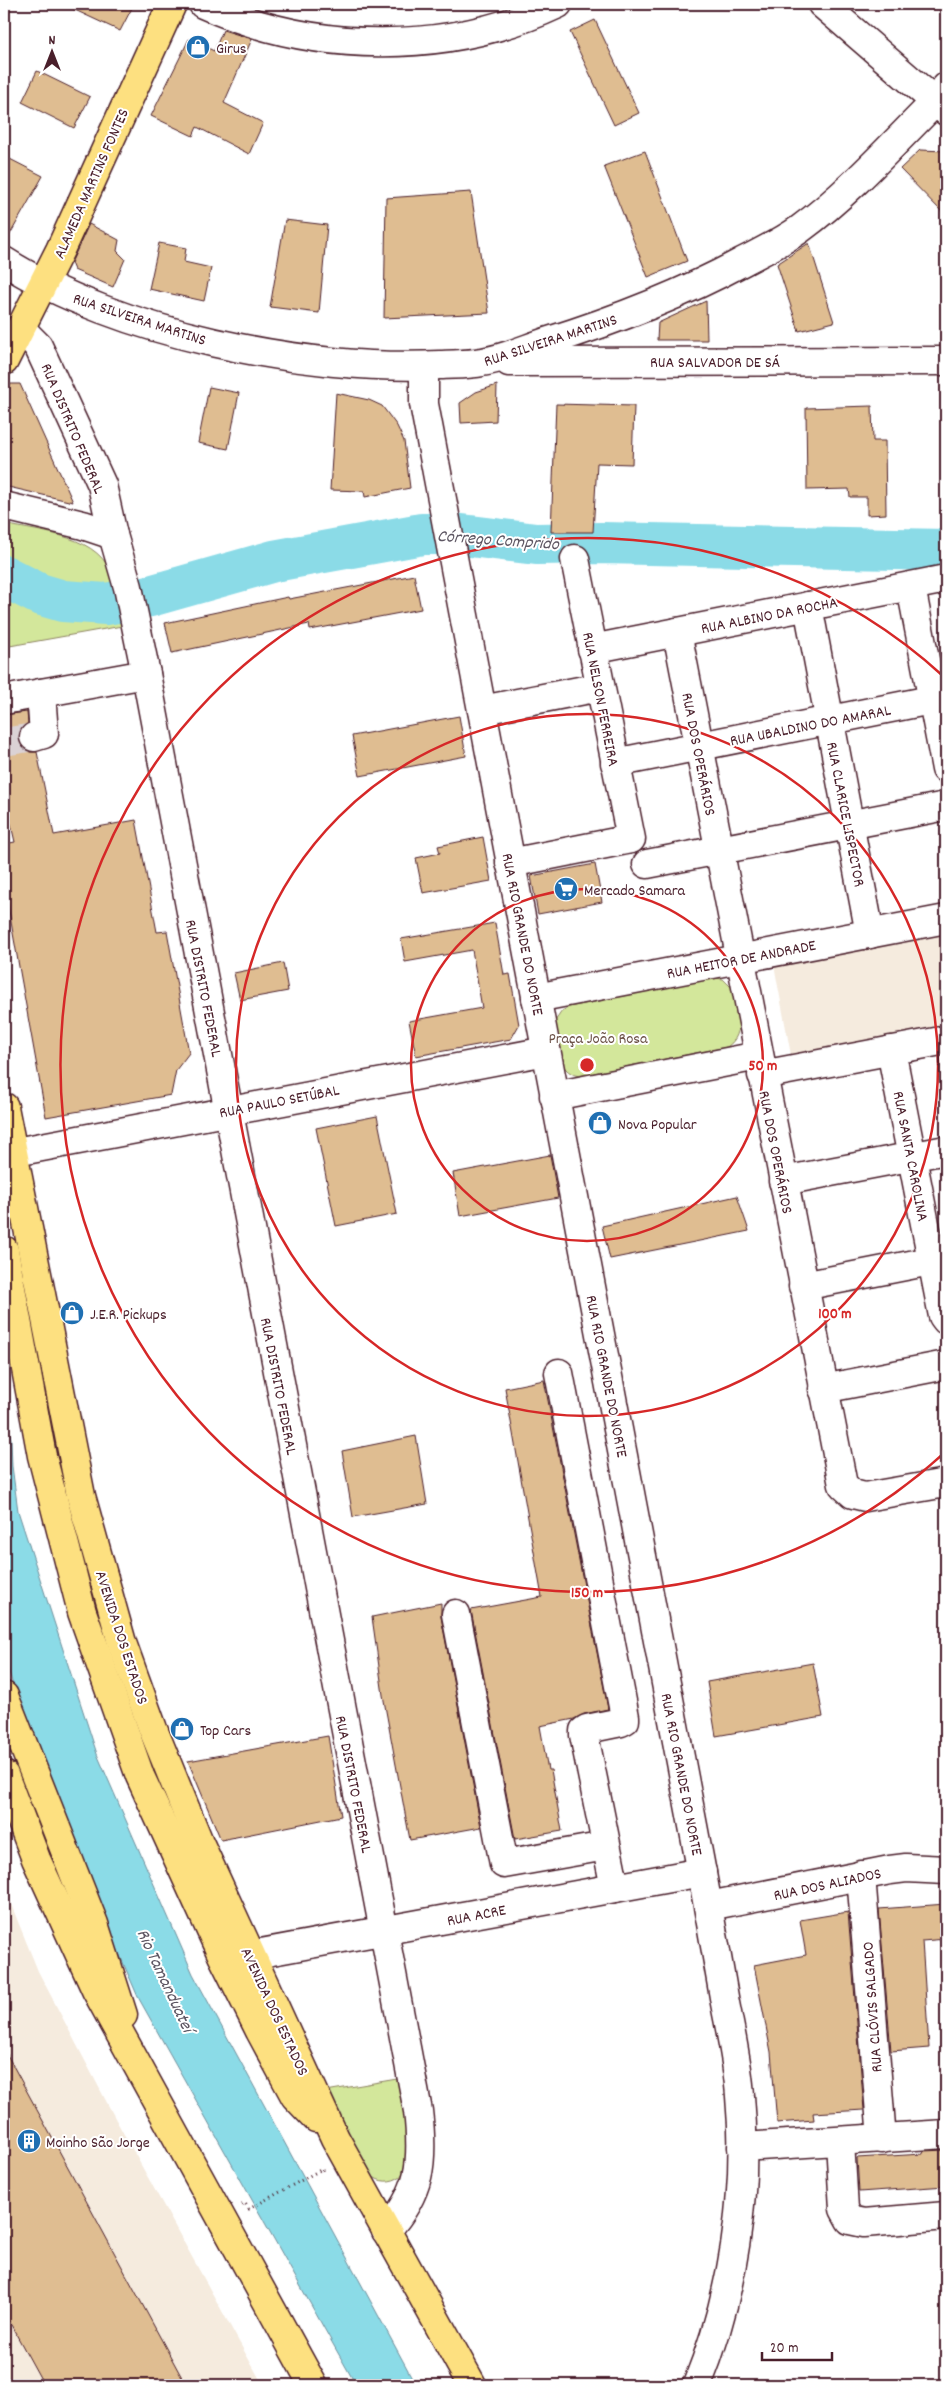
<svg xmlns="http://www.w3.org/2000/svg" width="950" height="2389" viewBox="0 0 950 2389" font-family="Dekko,sans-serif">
	<rect width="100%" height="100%" fill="#fff"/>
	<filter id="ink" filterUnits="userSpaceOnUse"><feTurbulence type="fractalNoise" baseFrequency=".02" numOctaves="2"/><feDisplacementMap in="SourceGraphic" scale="10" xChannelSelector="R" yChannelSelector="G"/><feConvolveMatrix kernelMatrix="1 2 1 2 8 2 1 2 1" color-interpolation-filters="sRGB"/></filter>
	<g filter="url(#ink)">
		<!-- built -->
		<g fill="#f5ebde">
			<path d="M946,932V1025L791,1055L774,965Z"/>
			<path d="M4,1887L38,1971L115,2118L263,2385H4Z"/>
		</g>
		<!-- green -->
		<g fill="#d3e79b" stroke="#8e8363">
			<path d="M4,524C43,533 101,534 114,580C118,595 119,611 122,626L4,647Z"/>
			<path d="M714,978L723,979L733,989C737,1009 747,1033 727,1047L579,1076C556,1072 557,1043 553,1024L562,1011L569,1007Z"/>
			<path d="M397,2079C403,2108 417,2148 401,2176C392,2183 379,2183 371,2175L326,2091Z"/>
		</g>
		<!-- water -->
		<path fill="#8bdbe7" stroke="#71909c" d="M4,1403L11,1439L12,1466L18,1511L97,1754L193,1974L416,2385H356L138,1997L39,1769L4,1656Z"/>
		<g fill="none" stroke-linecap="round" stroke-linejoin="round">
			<!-- river -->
			<path stroke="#8bdbe7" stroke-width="42" d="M4,576L39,594L63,601L106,604L150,596L274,561L422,534H454L536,544L602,543L946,550"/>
		</g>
		<!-- building -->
		<g fill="#dfbd91" stroke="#4a1f2b">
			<path d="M62,4H134L120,31Z"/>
			<path d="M595,20L639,113L614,125L570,32Z"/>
			<path d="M223,30L252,39L224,103L263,123L249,154L197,127L193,136L151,116L189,39L214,51Z"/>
			<path d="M37,71L90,97L74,128L22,102Z"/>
			<path d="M920,150L946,151V216L900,169Z"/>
			<path d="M645,151L687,261L648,277L604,166Z"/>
			<path d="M4,156L43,176L4,245Z"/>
			<path d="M471,192L489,313L384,318L386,198Z"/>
			<path d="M285,220L327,225L319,313L270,307Z"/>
			<path d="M89,224L119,240L117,251L125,259L113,287L74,270L71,263Z"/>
			<path d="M159,243L186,248L184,262L211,268L204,301L149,289Z"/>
			<path d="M809,243L834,322L799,331L777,264Z"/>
			<path d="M706,301L707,340H657L658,323Z"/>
			<path d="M4,384H20L73,502L4,486Z"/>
			<path d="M497,385L496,421L461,423L460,403L476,392Z"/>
			<path d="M209,387L239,393L228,449L198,443Z"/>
			<path d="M336,393L369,400L382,406L397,426L404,441L410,488L365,497L364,491L330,490Z"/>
			<path d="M556,404L634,406L632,464L597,463L593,532H551Z"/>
			<path d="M872,406L873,441H885L886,514L867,515V497H850L849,489L807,490L806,408Z"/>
			<path d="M414,575L421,609L310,630L309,624L172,653L165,623L288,597L289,599Z"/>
			<path d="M27,712L28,723L19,733V741L24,749L30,752H37L54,835L136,820L157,932L167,931L189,1053L176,1070L171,1095L46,1117L4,883V844L15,842L4,795V715Z"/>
			<path d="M459,716L466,756L360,776L352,736Z"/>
			<path d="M483,837L491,881L423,893L416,858L440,853L438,846Z"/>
			<path d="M595,864L602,902L538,914L531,876Z"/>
			<path d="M495,923L504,975L510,974L519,1025L511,1039L416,1056L409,1021L482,1008L472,950L405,962L401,939Z"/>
			<path d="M283,963L288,991L240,1000L234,973Z"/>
			<path d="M377,1116L397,1214L336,1226L316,1128Z"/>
			<path d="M550,1155L558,1198L460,1216L453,1173Z"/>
			<path d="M737,1196L749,1231L610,1259L602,1226Z"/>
			<path d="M544,1380L608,1709L584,1714L574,1719L540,1726L548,1770H551L562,1831L515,1839L471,1610L542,1597L505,1388Z"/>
			<path d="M416,1436L427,1504L353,1517L342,1451Z"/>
			<path d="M441,1603V1617L481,1827L410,1840L383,1695L372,1617Z"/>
			<path d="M813,1663L823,1717L716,1736L707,1682Z"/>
			<path d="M328,1736L341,1816L221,1840L188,1761Z"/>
			<path d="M946,1904V1939L922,1941L929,2048L891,2051L879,1909Z"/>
			<path d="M848,1912L864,2110L813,2113L814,2120L777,2123L771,2052L754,1965L806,1955L800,1920Z"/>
			<path d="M4,2049L102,2230L186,2385H44L4,2312Z"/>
			<path d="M946,2150V2186L859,2192L857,2158L923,2154V2151Z"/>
		</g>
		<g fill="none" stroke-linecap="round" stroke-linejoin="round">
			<!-- minor-tunnel -->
			<path stroke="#dbd2d5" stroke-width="28" stroke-dasharray="28 14" stroke-linecap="butt" d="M4,742L34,737"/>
			<!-- minor casing -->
			<g stroke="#4a1f2b" stroke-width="31">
				<g id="minor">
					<path d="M203,4C314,54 447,56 558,4"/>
					<path d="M822,4L946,111"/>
					<path d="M4,261C116,333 308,372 440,365C454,364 468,365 482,362C503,359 525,349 546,342C613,321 679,296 742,262C761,252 782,242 800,229C849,193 892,145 935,102L946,87"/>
					<path d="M21,329L38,346L102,485L113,535L128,587L146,674L418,2111C424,2162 421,2192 386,2231"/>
					<path d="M509,362L946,361"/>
					<path d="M424,366V404L697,1847C707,1899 716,1951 725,2003C731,2034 738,2065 740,2096C749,2193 733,2296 697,2385"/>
					<path d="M4,506L83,525L113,535"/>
					<path d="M911,587L946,769"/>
					<path d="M808,606L870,934"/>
					<path d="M677,632L843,1485L853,1494L865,1497L946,1483"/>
					<path d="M592,649L946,579"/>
					<path d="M41,693L146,674"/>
					<path d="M4,700L41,693L44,734L34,737"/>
					<path d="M482,710L600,687"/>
					<path d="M615,763L946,697"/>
					<path d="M510,863L631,839L575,559"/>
					<path d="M647,864L946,806"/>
					<path d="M536,998L946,919"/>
					<path d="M891,1050L943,1316L946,1320"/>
					<path d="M762,1075L946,1040"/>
					<path d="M554,1096L758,1056"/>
					<path d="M14,1154L26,1150L546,1051"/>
					<path d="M783,1181L946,1150"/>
					<path d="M803,1286L946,1258"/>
					<path d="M559,1373L625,1717V1720L621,1722L587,1729L584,1731V1735L615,1888"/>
					<path d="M823,1389L946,1365"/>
					<path d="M456,1614L504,1864L606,1846"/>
					<path d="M861,1875L882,2139"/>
					<path d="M709,1906L890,1870L906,1868L946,1870"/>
					<path d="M250,1955L702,1872"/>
					<path d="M840,2142L844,2209L850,2220L864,2223L946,2216"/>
					<path d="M742,2147L946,2134"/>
				</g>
			</g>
			<!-- major casing -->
			<g stroke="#4a1f2b" stroke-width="31">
				<path id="major" d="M4,361L60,250L172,4"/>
			</g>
			<!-- highway casing -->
			<g stroke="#4a1f2b" stroke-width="31">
				<g id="highway">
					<path d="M4,1107L81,1496L122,1643L153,1729L199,1842L335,2138L472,2385"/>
					<path d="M4,1250L42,1456L82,1612L140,1776L222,1955L260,2031L295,2096L316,2118"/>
					<path d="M4,1696L94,1924L123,2015"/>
					<path d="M4,1775L36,1859L96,1990L313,2385"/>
				</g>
			</g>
			<!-- path -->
			<path stroke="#4a1f2b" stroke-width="3" stroke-dasharray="1 4" stroke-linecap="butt" d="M242,2205L245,2203L249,2209L322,2169L323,2172"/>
			<!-- minor -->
			<use href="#minor" stroke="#fff" stroke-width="28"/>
			<!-- major -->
			<use href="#major" stroke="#fde080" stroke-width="28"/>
			<!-- highway -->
			<use href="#highway" stroke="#fde080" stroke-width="28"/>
		</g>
	</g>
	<!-- distance rings -->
	<g fill="none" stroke="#d62828" stroke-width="2.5">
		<circle cx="587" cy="1065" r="176"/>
		<circle cx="587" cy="1065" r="351"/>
		<path d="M943 1454A527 527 0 1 1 943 676"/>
	</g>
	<!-- icons -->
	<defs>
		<g id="shop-disc" transform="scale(1.25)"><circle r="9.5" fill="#1f6fb2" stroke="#fff"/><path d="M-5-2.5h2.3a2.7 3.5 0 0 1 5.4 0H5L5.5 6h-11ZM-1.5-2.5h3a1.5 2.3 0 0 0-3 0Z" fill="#fff"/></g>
		<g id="supermarket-disc" transform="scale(1.25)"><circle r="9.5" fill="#1f6fb2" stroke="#fff"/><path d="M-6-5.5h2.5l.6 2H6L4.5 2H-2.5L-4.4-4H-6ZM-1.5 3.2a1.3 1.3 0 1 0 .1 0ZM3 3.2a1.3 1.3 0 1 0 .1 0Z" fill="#fff"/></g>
		<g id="building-disc" transform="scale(1.25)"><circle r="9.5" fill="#1f6fb2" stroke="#fff"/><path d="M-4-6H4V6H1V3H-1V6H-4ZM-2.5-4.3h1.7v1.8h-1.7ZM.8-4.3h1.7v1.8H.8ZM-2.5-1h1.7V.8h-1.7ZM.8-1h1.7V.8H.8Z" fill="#fff"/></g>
	</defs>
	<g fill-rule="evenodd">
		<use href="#shop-disc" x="198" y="47"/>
		<use href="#supermarket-disc" x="566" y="889"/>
		<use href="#shop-disc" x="600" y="1123"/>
		<use href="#shop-disc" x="72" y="1313"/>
		<use href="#shop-disc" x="182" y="1729"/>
		<use href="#building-disc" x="29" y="2141"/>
	</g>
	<g text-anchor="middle" stroke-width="4" stroke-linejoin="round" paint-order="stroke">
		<!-- poi labels -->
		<g font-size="16" fill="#4a1f2b" stroke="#fff" text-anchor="start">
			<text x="216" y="53">Girus</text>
			<text x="584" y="895">Mercado Samara</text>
			<text x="618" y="1129">Nova Popular</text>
			<text x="90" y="1319">J.E.R. Pickups</text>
			<text x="200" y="1735">Top Cars</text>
			<text x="46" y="2147">Moinho São Jorge</text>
		</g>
		<!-- street labels -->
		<g font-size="16" fill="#4a1f2b" stroke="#fff">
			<text transform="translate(90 183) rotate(-66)" y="6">ALAMEDA MARTINS FONTES</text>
			<text transform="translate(140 318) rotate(18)" y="6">RUA SILVEIRA MARTINS</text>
			<text transform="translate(550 339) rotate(-18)" y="6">RUA SILVEIRA MARTINS</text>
			<text x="715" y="367">RUA SALVADOR DE SÁ</text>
			<text transform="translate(74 428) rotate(67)" y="6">RUA DISTRITO FEDERAL</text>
			<text transform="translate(769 614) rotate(-11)" y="6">RUA ALBINO DA ROCHA</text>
			<text transform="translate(602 699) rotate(79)" y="6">RUA NELSON FERREIRA</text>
			<text transform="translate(810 724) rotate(-11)" y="6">RUA UBALDINO DO AMARAL</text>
			<text transform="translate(700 754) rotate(79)" y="6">RUA DOS OPERÁRIOS</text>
			<text transform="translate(847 814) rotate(79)" y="6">RUA CLARICE LISPECTOR</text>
			<text transform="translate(524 934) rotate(79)" y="6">RUA RIO GRANDE DO NORTE</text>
			<text transform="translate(741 958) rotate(-11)" y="6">RUA HEITOR DE ANDRADE</text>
			<text transform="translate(205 988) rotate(79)" y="6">RUA DISTRITO FEDERAL</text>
			<text transform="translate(279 1100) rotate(-11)" y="6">RUA PAULO SETÚBAL</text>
			<text transform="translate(777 1152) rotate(79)" y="6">RUA DOS OPERÁRIOS</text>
			<text transform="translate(912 1156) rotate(79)" y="6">RUA SANTA CAROLINA</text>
			<text transform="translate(608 1376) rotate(79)" y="6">RUA RIO GRANDE DO NORTE</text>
			<text transform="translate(280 1386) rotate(79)" y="6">RUA DISTRITO FEDERAL</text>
			<text transform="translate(123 1637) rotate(72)" y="6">AVENIDA DOS ESTADOS</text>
			<text transform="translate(683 1774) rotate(79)" y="6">RUA RIO GRANDE DO NORTE</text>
			<text transform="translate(355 1784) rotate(79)" y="6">RUA DISTRITO FEDERAL</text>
			<text transform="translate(827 1883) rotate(-12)" y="6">RUA DOS ALIADOS</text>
			<text transform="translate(476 1914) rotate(-11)" y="6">RUA ACRE</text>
			<text transform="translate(871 2007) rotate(-94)" y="6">RUA CLÓVIS SALGADO</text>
			<text transform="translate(276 2011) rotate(65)" y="6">AVENIDA DOS ESTADOS</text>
		</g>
		<!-- park labels -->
		<g font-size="16" fill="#6c5147" stroke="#fff">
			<text x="598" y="1043">Praça João Rosa</text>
		</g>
		<!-- water labels -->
		<g font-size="18" font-style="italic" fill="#5e5763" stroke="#fff">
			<text transform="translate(498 539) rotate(4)" y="6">Córrego Comprido</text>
			<text transform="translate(166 1980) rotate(65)" y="6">Rio Tamanduateí</text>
		</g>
	</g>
	<circle cx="587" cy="1065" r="8" fill="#d62828" stroke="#fff" stroke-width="2.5"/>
	<g font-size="15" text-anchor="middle" font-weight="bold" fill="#d62828" stroke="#fff" stroke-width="4" stroke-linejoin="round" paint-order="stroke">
		<text x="763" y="1070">50 m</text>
		<text x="835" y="1318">100 m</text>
		<text x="587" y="1597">150 m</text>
	</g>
	<!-- margin -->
	<rect width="950" height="2389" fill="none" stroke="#fff" stroke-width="20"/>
	<rect x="10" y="10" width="930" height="2369" fill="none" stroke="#4a1f2b" stroke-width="2" filter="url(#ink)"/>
	<!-- north arrow -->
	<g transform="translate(52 52)" stroke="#ffffff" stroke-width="4" paint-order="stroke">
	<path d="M0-4L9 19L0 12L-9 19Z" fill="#4a1f2b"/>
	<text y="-8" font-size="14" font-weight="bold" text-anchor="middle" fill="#4a1f2b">N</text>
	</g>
	<!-- scale -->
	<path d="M762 2352v8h70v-8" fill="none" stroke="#4a1f2b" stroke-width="2.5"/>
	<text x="770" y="2352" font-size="15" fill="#4a1f2b" stroke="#ffffff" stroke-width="4" paint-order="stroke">20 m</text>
</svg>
